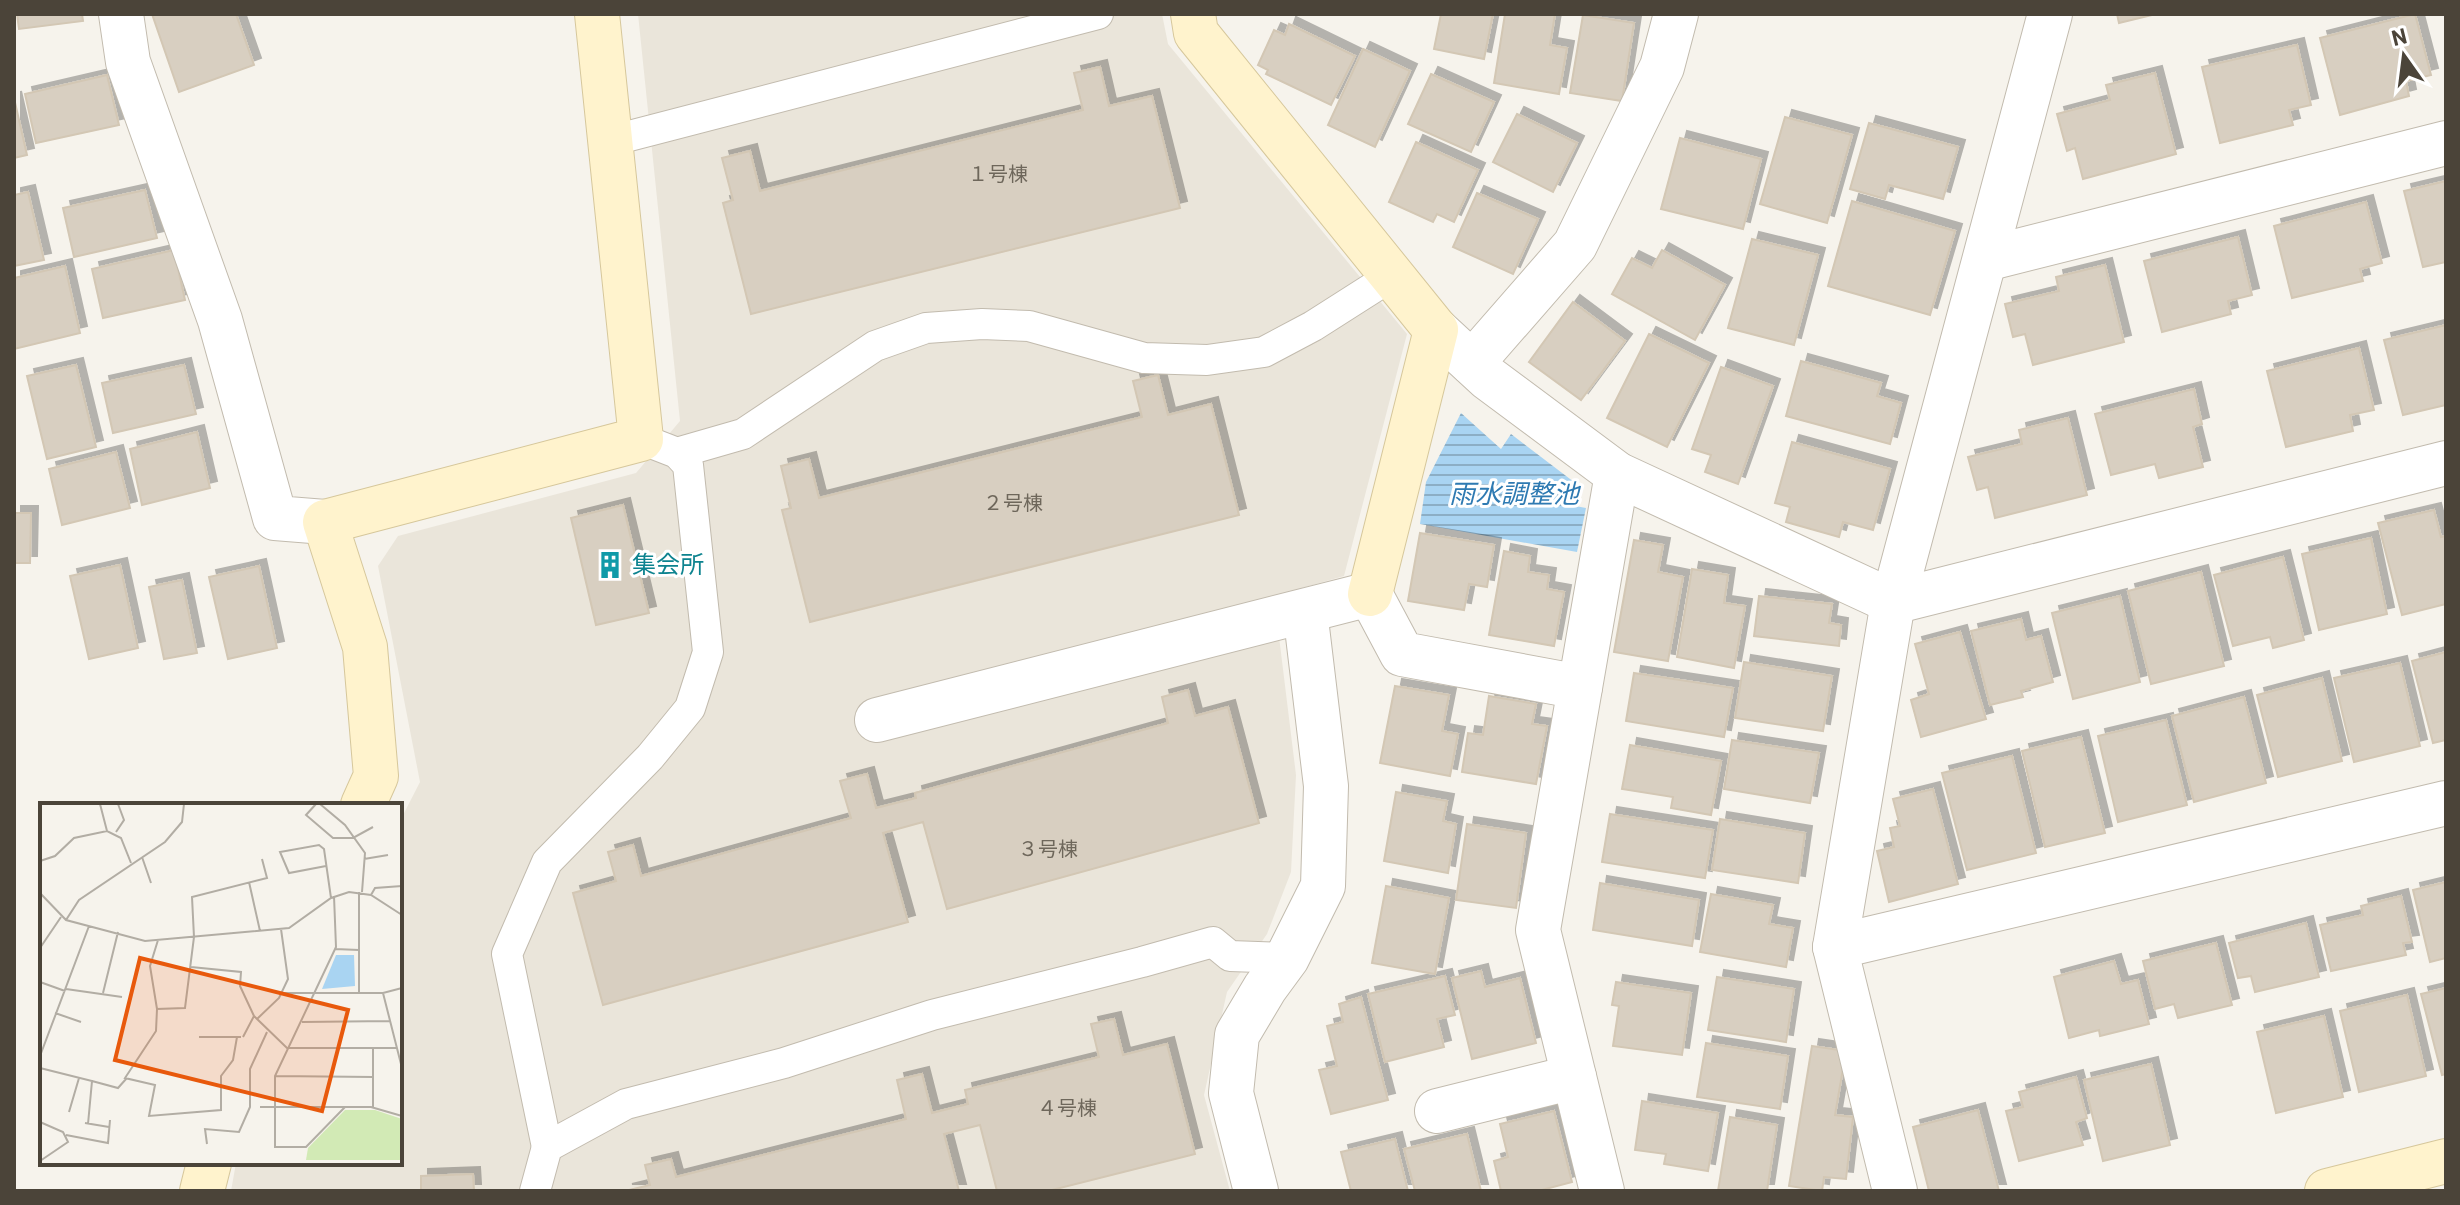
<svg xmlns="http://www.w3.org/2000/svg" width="2460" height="1205" viewBox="0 0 2460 1205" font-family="Barlow,'Noto Sans JP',sans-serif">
	<defs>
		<pattern id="water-rules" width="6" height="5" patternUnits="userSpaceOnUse" patternTransform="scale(2)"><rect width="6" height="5" fill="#a9d4f2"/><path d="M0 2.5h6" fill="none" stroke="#8caec5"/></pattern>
		<filter id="shadow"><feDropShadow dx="7" dy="-7" stdDeviation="0" flood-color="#0004"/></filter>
	</defs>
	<rect width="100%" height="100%" fill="#f6f3ec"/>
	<!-- residential -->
	<path fill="#eae5da" d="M638,14H1162L1168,44L1407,334L1344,576L1274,596L1296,775L1291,872L1267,934L1227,992L1204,1095L1230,1191H231L236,1163H400V821L420,782L378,566L398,536L636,473L680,421Z"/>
	<!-- water -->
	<path fill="url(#water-rules)" d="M1461,413L1501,449L1511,434L1574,482L1570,505L1586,508L1577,552L1420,524L1426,482Z"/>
	<!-- building -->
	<g fill="#d8cfc1" stroke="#d3c7b4" stroke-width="2" filter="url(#shadow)">
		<path d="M17,14H82L83,21L19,29Z"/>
		<path d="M152,14H236L254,65L179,92Z"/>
		<path d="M1441,14H1493L1484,59L1434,49Z"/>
		<path d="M1505,14H1555L1550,45L1567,48L1559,94L1494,83Z"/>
		<path d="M2117,14H2156L2119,23Z"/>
		<path d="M2415,14L2431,75L2406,81L2409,96L2340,115L2320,38Z"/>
		<path d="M1583,15L1634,23L1622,101L1570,93Z"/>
		<path d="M1289,24L1355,56L1331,105L1266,74L1268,70L1258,65L1274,30L1285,35Z"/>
		<path d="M2297,45L2311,105L2289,110L2293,125L2220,143L2202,67Z"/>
		<path d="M1363,49L1410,71L1375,147L1328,125Z"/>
		<path d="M1100,67L1109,106L1152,96L1180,208L751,314L723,203L733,200L722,158L750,151L760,191L1083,110L1074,73Z"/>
		<path d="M2155,73L2176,154L2083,179L2075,148L2067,151L2057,114L2110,100L2106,85Z"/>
		<path d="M1431,74L1494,102L1471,152L1408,124Z"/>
		<path d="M107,75L119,125L36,143L25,94Z"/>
		<path d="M14,98L27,155L14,158Z"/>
		<path d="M1517,114L1577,143L1553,192L1493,162Z"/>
		<path d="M1785,117L1852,135L1827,223L1760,204Z"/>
		<path d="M1869,123L1958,147L1943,199L1889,185L1885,199L1850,189Z"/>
		<path d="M1680,138L1761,159L1743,229L1661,209Z"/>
		<path d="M1416,142L1478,170L1454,222L1437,214L1433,222L1389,202Z"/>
		<path d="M2446,181V262L2423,267L2404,191Z"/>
		<path d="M145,190L157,238L74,257L63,208Z"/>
		<path d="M28,192L44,260L14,266V195Z"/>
		<path d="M1477,193L1538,219L1513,274L1453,247Z"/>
		<path d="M1852,201L1955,231L1930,315L1828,286Z"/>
		<path d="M2366,202L2382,263L2360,269L2363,281L2292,298L2274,226Z"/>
		<path d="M2238,237L2252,295L2228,301L2231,314L2162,332L2144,261Z"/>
		<path d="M1752,239L1818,255L1794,345L1728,328Z"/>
		<path d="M174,250L185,300L103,318L92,269Z"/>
		<path d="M1662,250L1725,285L1695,340L1612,294L1632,258L1652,268Z"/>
		<path d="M2105,265L2124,342L2033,365L2025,334L2013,337L2005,304L2059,291L2056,277Z"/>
		<path d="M65,266L80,333L14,349V278Z"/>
		<path d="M1573,302L1625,341L1581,400L1529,362Z"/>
		<path d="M2446,325V405L2403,415L2384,340Z"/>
		<path d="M1649,334L1709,363L1667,447L1607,418Z"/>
		<path d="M2359,348L2374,410L2350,415L2353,431L2286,447L2267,371Z"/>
		<path d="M1801,361L1881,383L1877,396L1901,403L1890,444L1786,416Z"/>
		<path d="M76,365L96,447L47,459L27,376Z"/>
		<path d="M184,365L196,414L113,433L102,383Z"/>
		<path d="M1721,367L1773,386L1738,484L1705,472L1711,455L1692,449Z"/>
		<path d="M1158,375L1168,415L1211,404L1239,515L810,622L782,510L791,508L781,466L809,459L819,498L1142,417L1133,381Z"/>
		<path d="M2194,389L2202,424L2193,427L2203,467L2159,478L2155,464L2111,475L2095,414Z"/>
		<path d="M2068,418L2087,495L1995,518L1988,487L1977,490L1968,457L2022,444L2019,430Z"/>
		<path d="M197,432L210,488L142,505L130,449Z"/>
		<path d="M1792,442L1890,469L1873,530L1843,522L1839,537L1786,522L1790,507L1775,503Z"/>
		<path d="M116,452L130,508L62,525L49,469Z"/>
		<path d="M623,505L649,613L596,625L571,518Z"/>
		<path d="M2434,510L2441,537L2446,536V604L2402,615L2378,523Z"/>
		<path d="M14,513H31L30,563H14Z"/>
		<path d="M1420,533L1494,545L1487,587L1469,584L1464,610L1408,601Z"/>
		<path d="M2371,538L2387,614L2319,630L2302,554Z"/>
		<path d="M1634,540L1663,545L1658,572L1683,577L1668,661L1614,652Z"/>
		<path d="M1504,551L1530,556L1528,572L1549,575L1547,589L1564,592L1554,646L1489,635Z"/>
		<path d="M2283,557L2304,640L2273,648L2270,637L2233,646L2214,575Z"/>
		<path d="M120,565L138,648L89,659L70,576Z"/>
		<path d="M259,566L277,648L228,659L209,577Z"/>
		<path d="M1692,569L1728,575L1724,603L1745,606L1734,668L1677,657Z"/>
		<path d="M2201,572L2224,666L2151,684L2128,591Z"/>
		<path d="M182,580L197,653L164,659L149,587Z"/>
		<path d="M1759,596L1832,604L1829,623L1841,625L1839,646L1754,636Z"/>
		<path d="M2120,596L2140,682L2073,699L2052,613Z"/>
		<path d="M2021,619L2026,640L2041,636L2053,682L2021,691L2023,697L1990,705L1971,631Z"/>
		<path d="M1960,632L1986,719L1921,737L1911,700L1929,694L1915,644Z"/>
		<path d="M2446,652V740L2433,743L2412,661Z"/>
		<path d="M1744,662L1832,676L1823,731L1735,718Z"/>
		<path d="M2400,663L2420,746L2354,762L2334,678Z"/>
		<path d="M1634,673L1733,688L1724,737L1626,721Z"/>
		<path d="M2322,678L2342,761L2278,777L2257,695Z"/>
		<path d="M1395,686L1449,695L1442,731L1458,734L1450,776L1380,763Z"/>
		<path d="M1188,690L1195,716L1228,707L1259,823L947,909L923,822L883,833L908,922L603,1005L573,893L616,881L608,852L633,845L641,876L851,818L840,781L867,774L876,808L916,798L915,793L1168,723L1162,697Z"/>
		<path d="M1489,696L1536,704L1532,724L1547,726L1536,784L1462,772L1468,733L1483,735Z"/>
		<path d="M2244,697L2266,783L2194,802L2172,716Z"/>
		<path d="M2166,720L2187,805L2118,822L2098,736Z"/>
		<path d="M2081,737L2105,833L2045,847L2022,751Z"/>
		<path d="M1732,740L1819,753L1810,803L1724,789Z"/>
		<path d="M1630,745L1721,761L1711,815L1671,808L1673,797L1622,789Z"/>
		<path d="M2012,756L2036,853L1967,870L1942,773Z"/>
		<path d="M1933,789L1958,884L1889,902L1877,851L1894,847L1890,828L1900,826L1893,799Z"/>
		<path d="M1396,792L1447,801L1443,821L1456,824L1448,873L1384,861Z"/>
		<path d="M1610,814L1713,830L1705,878L1602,862Z"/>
		<path d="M1720,819L1805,833L1798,883L1712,870Z"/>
		<path d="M1467,824L1526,833L1516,908L1456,900Z"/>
		<path d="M2446,882V958L2430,962L2413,890Z"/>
		<path d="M1600,883L1699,900L1692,946L1593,930Z"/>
		<path d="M1386,886L1449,898L1435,974L1372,963Z"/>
		<path d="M1711,894L1773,905L1769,924L1793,928L1786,967L1700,952Z"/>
		<path d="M2401,896L2412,942L2403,943L2406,955L2331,971L2320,925L2363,915L2361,906Z"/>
		<path d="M2306,923L2319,977L2255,992L2251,976L2238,978L2229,943Z"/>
		<path d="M2216,943L2232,1005L2178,1018L2174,1004L2155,1009L2143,961Z"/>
		<path d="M2114,961L2121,984L2138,980L2149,1024L2100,1036L2099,1030L2069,1038L2054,977Z"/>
		<path d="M1481,971L1485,987L1520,978L1536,1043L1472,1059L1452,978Z"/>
		<path d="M1445,976L1455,1015L1437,1019L1444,1047L1385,1062L1368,994Z"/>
		<path d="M1717,977L1794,989L1786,1042L1708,1030Z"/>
		<path d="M1616,982L1691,993L1682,1055L1613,1046L1619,1006L1612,1005Z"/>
		<path d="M2446,988V1074L2442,1075L2421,994Z"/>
		<path d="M2407,995L2426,1076L2359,1092L2340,1011Z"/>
		<path d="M1361,997L1388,1100L1331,1114L1319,1070L1337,1066L1327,1026L1343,1022L1339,1004Z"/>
		<path d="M2324,1016L2343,1097L2276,1113L2257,1032Z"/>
		<path d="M1114,1019L1123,1055L1167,1044L1195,1154L1048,1191H997L980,1125L944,1134L959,1191H625L650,1185L645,1165L671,1159L676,1177L906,1119L897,1080L922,1074L932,1113L968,1104L965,1090L1099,1057L1091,1024Z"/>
		<path d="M1706,1043L1788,1056L1780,1109L1697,1097Z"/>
		<path d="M1812,1046L1846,1051L1835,1115L1853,1117L1846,1179L1824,1177L1822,1191L1789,1186Z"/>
		<path d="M2151,1064L2170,1145L2103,1161L2084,1080Z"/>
		<path d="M2076,1077L2087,1118L2076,1122L2083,1145L2019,1161L2006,1111L2023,1107L2019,1092Z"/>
		<path d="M1642,1101L1718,1113L1708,1171L1664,1164L1666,1154L1635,1150Z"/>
		<path d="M1978,1110L1999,1191H1929L1913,1127Z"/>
		<path d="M1554,1111L1572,1182L1538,1191H1501L1494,1161L1508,1157L1500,1124Z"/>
		<path d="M1730,1117L1777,1125L1767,1191H1718Z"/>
		<path d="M1467,1134L1481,1191H1415L1404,1149Z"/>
		<path d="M1395,1139L1408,1191H1351L1341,1152Z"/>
		<path d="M473,1174L474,1191H421V1176Z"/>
	</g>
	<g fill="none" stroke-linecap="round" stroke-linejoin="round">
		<!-- lane casing -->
		<g stroke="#c2bbae" stroke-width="32">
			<g id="lane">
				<path d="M610,141L1098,14"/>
				<path d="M677,453L743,434L875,346L926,328L982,324L1029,326L1144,358L1207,360L1264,352L1313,326L1393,275"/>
				<path d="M547,1147L507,954L547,862L650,757L690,708L708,652L688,465L677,453L641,439"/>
				<path d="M535,1191L547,1147L626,1104L784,1063L932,1015L1142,962L1213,942L1230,956L1287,958"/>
			</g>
		</g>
		<!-- street casing -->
		<g stroke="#c2bbae" stroke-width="46">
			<g id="street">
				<path d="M121,14L128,62L220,320L275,518L325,522"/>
				<path d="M1986,259L2446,143"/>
				<path d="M1436,330L1488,378L1617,474L1893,602L2446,463"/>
				<path d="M1472,363L1575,245L1662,67L1676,14"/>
				<path d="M877,720L1370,594L1402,654L1580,687"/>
				<path d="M1835,947L2446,803"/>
				<path d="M1437,1111L1574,1077"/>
				<path d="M1256,1191L1231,1093L1237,1035L1265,988L1287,958L1323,886L1326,786L1305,611"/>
				<path d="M1602,1191L1538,930L1617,474"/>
				<path d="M1895,1191L1835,947L1893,602L2050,14"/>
			</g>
		</g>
		<!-- secondary casing -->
		<g stroke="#d6c79b" stroke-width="46">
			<g id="secondary">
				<path d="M1193,14L1196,33L1436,330L1370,594"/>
				<path d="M363,805L376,776L365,647L325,522L641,439L597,14"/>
				<path d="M202,1191L209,1163"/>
				<path d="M2327,1191L2446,1161"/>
			</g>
		</g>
		<!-- lane -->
		<use href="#lane" stroke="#fff" stroke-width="30"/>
		<!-- street -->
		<use href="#street" stroke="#fff" stroke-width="44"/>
		<!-- secondary -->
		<use href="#secondary" stroke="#fff3cd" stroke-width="44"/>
	</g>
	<!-- icons -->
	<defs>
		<g id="building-bare" transform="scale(2.16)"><path d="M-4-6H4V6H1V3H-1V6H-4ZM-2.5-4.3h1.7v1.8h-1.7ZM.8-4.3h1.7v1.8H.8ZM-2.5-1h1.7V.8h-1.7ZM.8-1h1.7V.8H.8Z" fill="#0f9aa8" stroke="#fff" stroke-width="2.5" paint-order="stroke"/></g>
	</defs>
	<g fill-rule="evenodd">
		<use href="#building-bare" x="610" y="565"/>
	</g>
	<g text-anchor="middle" stroke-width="6" stroke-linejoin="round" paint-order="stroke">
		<!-- number labels -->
		<g font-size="20" fill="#6e675b">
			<text x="998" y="181">１号棟</text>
			<text x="1013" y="510">２号棟</text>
			<text x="1048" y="856">３号棟</text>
			<text x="1067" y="1115">４号棟</text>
		</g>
		<!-- culture labels -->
		<g font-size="24" fill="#0d838f" stroke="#fff" text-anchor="start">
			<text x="632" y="573">集会所</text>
		</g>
		<!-- water labels -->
		<g font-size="26" font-style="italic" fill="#2e7ab2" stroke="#fff">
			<text x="1514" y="503">雨水調整池</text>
		</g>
	</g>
	<!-- overview -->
	<g transform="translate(40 803)">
		<rect width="362" height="362" fill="#f6f3ec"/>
		<path d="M305,307H335L362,316V357H266L268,345Z" fill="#d2eab5"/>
		<path d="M296,152H314L315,183L282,186Z" fill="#a9d4f2"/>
		<path fill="none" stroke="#b2ada4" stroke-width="2" d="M60,1L67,28M276,1L266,12L293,35H313L333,24M280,1L305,22L325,50L322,89M76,29L84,17L78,1M102,54L111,80M324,56L348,52M0,58L15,53L34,35L67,28L81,35L91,60M286,63L249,70L240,49L279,42L284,46L291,95M209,79L220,128M319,89V190M0,90L26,117L105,138L249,125L291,95L309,89L331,92L362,112M331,92L335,85L362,83M294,93L296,144L235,273V344H266L305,304M26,117L39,97L125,39L142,19L144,1M0,145L21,114M295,146L319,147M151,164L201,169L200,183L214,213L203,234M0,179L25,188M26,186L82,194M63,190L78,129M242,190H343L362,185M343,190L362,265M117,206L110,163L118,137M15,210L41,219M214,213L247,245H357M217,216L239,195L248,176L241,126M262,219L350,218M159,234H201M197,234L193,257L181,273V307L109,313L115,282L85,275L116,228L117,206L145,205L154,134L152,94L227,75L222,56M333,245V304M0,253L49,123M0,265L52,278L48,321M235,273L333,274M52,278L78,285L86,276M220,304H331L362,313M29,309L39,275M0,319L23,329L28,339L0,358M45,320L69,324M26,332L68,340L70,317M167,341L165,326L199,329L210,304V266L227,229"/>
		<path fill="#e8590c" fill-opacity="0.15" stroke="#e8590c" stroke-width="4" d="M100,155L308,207L282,308L75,257Z"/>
		<rect width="362" height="362" fill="none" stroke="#4b4439" stroke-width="4"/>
	</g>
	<!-- border -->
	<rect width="2460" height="1205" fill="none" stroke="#4b4439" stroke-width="32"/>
	<!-- north arrow -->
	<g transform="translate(2404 56) rotate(346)" stroke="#ffffff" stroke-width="6" paint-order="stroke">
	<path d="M0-6L14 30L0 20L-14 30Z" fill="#4b4439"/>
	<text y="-12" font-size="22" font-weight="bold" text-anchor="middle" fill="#4b4439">N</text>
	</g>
</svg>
